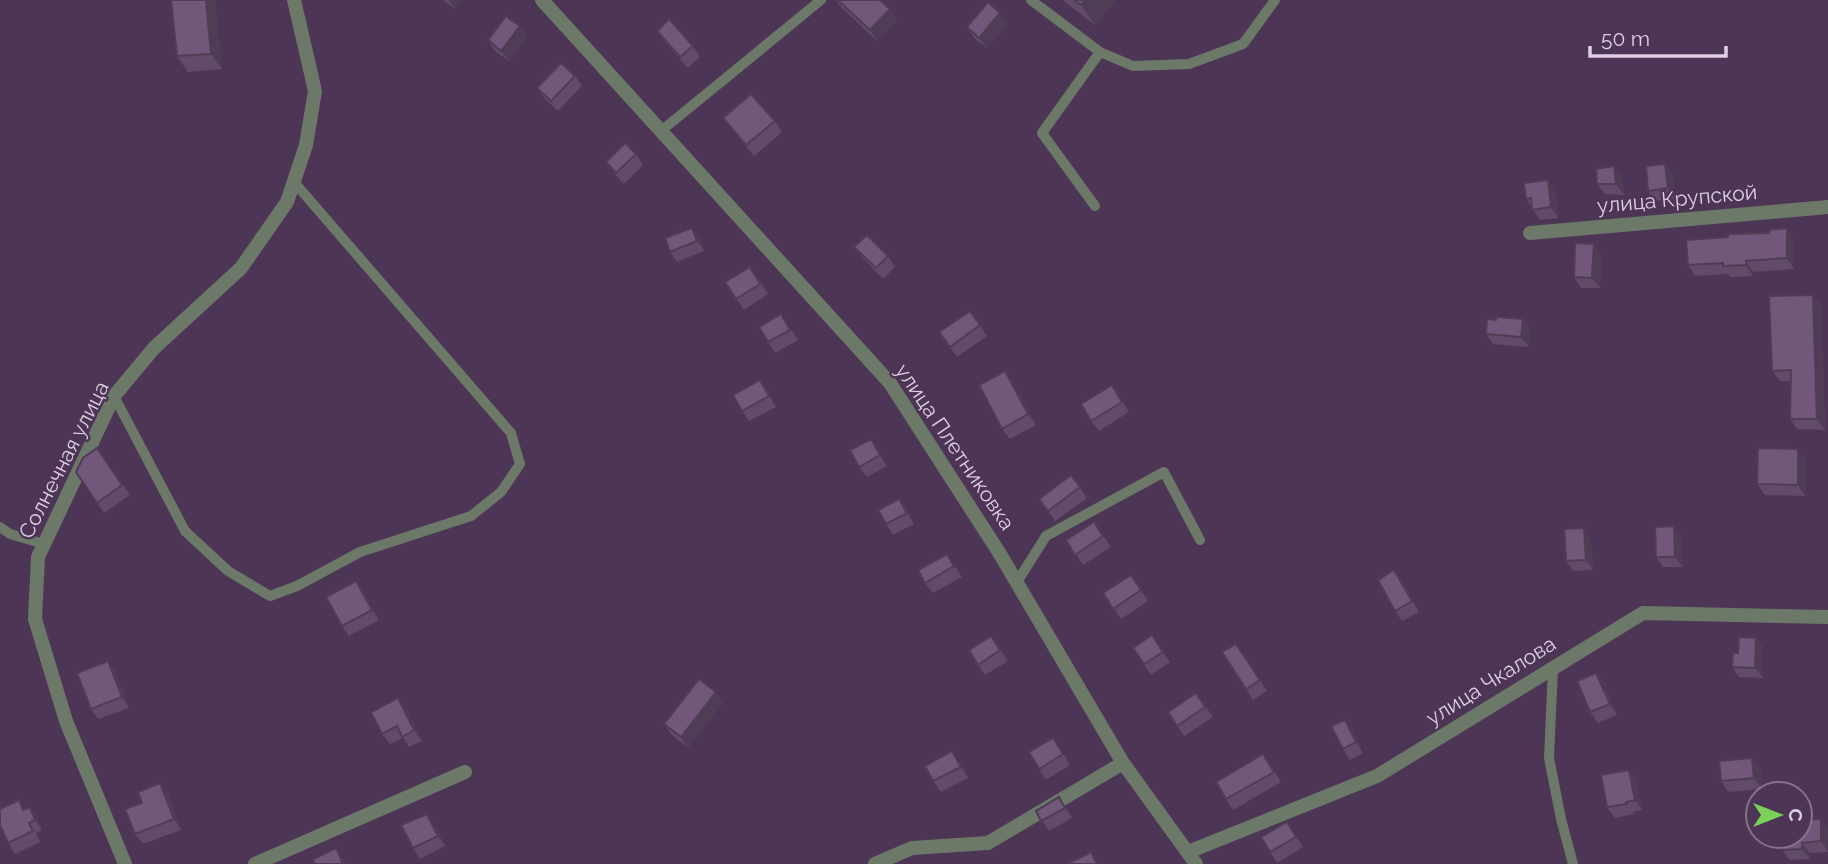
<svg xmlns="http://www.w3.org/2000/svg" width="1828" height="864" viewBox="0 0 1828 864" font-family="Raleway,sans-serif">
	<rect width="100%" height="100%" fill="#4d3555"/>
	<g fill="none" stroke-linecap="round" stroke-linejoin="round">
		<!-- lane -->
		<g stroke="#6c7868" stroke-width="10">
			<path d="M1031,0L1100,52L1042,133L1095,206"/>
			<path d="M1100,52L1133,66L1189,64L1243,44L1275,0"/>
			<path d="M661,131L821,0"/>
			<path d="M114,396L185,531L228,571L270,596L297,586L360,552L471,516L501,492L520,464L511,433L294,182"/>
			<path d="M0,527L10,534L44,544"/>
			<path d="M1017,582L1046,536L1164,472L1200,540"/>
			<path d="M1553,668L1549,758L1561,819L1573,864"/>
		</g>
		<!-- street -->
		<g stroke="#6c7868" stroke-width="14">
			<path d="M542,0L890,383L1000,554L1123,763L1196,864"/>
			<path d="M1530,233L1828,207"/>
			<path d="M1188,852L1377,776L1643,613L1828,617"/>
			<path d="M125,864L66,721L35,619L38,557L114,396L154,348L241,268L287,202L306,145L315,91L294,0"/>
			<path d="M255,864L465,772"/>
			<path d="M875,864L912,848L988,843L1123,763"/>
		</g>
	</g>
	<!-- wall -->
	<g fill="#614b68">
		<path d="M215,0L222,69L188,72L177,56Z"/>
		<path d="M443,0H461L455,9Z"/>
		<path d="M836,0H880L897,20L877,41L841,7Z"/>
		<path d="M1064,0H1115L1095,25L1066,3Z"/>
		<path d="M1008,23L987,48L974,38L967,27Z"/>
		<path d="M520,26L527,37L509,61L495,51L488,40Z"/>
		<path d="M657,31L693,46L700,57L688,68L664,41Z"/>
		<path d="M575,76L582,86L558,111L545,99L537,88Z"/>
		<path d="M723,118L775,121L782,132L754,156Z"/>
		<path d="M636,154L643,165L624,184L613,172L606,162Z"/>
		<path d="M1673,174L1675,199L1656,201L1648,191Z"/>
		<path d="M1622,176L1624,195L1605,194L1597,184Z"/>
		<path d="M1555,191L1558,218L1540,220L1526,199Z"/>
		<path d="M700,238L704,251L677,262L670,252Z"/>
		<path d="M1794,239V269L1753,272V276L1730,277L1728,274L1695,276L1688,265Z"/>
		<path d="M1594,244L1601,254L1600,288H1581L1574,277Z"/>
		<path d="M854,247L888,256L895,267L883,279L862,257Z"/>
		<path d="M757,277L768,294L744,310L725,282Z"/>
		<path d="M1813,295L1821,305L1825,430L1797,429L1790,419L1791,381H1780L1772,371Z"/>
		<path d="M970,311L987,336L957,357L939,332Z"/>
		<path d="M781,314L798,340L775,353L768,342Z"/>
		<path d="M1496,320L1531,330L1529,347L1493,344L1486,334Z"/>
		<path d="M1012,381L1036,425L1010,439L1002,429Z"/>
		<path d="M1112,385L1129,412L1099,431L1091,421Z"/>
		<path d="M768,391L776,407L749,421L742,411Z"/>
		<path d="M871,439L887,466L867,477L859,467Z"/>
		<path d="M97,448L130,495L104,513L76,472Z"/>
		<path d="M1806,460L1805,496L1765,495L1757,484Z"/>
		<path d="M1071,475L1087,498L1055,521L1039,499Z"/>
		<path d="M899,499L907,509L914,524L893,535L886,524Z"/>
		<path d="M1094,522L1111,547L1083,565L1066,540Z"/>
		<path d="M1674,526L1681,537L1683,567H1663L1656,557Z"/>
		<path d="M1591,539L1593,570L1573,571L1566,561Z"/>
		<path d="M947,554L962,577L933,593L925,583Z"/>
		<path d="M1131,575L1148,601L1121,619L1103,593Z"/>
		<path d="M1402,581L1419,612L1402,621L1395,611Z"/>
		<path d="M363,591L379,620L349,636L342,626Z"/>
		<path d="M1152,635L1170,662L1151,675L1133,648Z"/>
		<path d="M991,636L1008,661L985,675L978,665Z"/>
		<path d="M1756,638L1763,648V678L1739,677L1732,667L1738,653Z"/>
		<path d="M1244,654L1267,691L1253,700L1246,689Z"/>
		<path d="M108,661L115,671L129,708L98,719L91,709Z"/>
		<path d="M1596,673L1604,684L1617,715L1598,723L1590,712Z"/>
		<path d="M1196,693L1213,717L1184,736L1168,712Z"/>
		<path d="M723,702L688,748L671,734L664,724Z"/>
		<path d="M406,709L422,741L409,747L403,738L390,744L382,734Z"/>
		<path d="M1352,730L1363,753L1350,760L1343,749Z"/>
		<path d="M1060,748L1070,765L1046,780L1039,769Z"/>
		<path d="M1263,754L1281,782L1233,810L1226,799Z"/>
		<path d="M1752,758L1760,768L1762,789L1728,792L1721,781Z"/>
		<path d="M960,762L968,778L941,792L933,781Z"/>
		<path d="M1629,770L1636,780L1642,810L1633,812L1634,814L1615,818L1607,807Z"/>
		<path d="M160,783L168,794L181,830L143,844L135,834L142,803Z"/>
		<path d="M30,807L37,818L42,830L36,833L40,842L15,854L8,843L25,809Z"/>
		<path d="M1066,808L1072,818L1049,831L1036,811Z"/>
		<path d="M427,814L434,824L445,846L420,859L413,848Z"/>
		<path d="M1287,822L1303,847L1277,863L1270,852Z"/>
		<path d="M1828,829V852L1810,853V859L1790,860L1782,850Z"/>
	</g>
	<!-- shaded-wall -->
	<g fill="#4f3d55">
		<path d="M206,0H215L222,69L211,54Z"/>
		<path d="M449,0H461L455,9Z"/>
		<path d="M1085,0H1115L1095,25L1081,5Z"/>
		<path d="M890,9L897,20L877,41L870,30Z"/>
		<path d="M1000,13L1008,23L987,48L979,38Z"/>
		<path d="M520,26L527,37L509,61L501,51Z"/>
		<path d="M1665,164L1673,174L1675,199L1668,188Z"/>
		<path d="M1614,166L1622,176L1624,195L1616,184Z"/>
		<path d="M1548,180L1555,191L1558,218L1551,207Z"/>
		<path d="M692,228L700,238L704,251L697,241Z"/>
		<path d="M1787,228L1794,239V269L1787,258Z"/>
		<path d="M1594,244L1601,254L1600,288L1592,278Z"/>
		<path d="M1746,261L1753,272V276L1746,265Z"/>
		<path d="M1813,295L1821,305L1825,430L1817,419Z"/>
		<path d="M1523,319L1531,330L1529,347L1521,337Z"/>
		<path d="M1005,371L1012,381L1036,425L1028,414Z"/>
		<path d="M760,380L768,391L776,407L769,396Z"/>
		<path d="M871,439L878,449L887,466L880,455Z"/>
		<path d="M1798,449L1806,460L1805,496L1798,485Z"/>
		<path d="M899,499L907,509L914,524L907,513Z"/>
		<path d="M1674,526L1681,537L1683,567L1675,557Z"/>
		<path d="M1584,528L1591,539L1593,570L1586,560Z"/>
		<path d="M1394,570L1402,581L1419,612L1412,601Z"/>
		<path d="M356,581L363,591L379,620L372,610Z"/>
		<path d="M1756,638L1763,648V678L1755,668Z"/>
		<path d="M108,661L115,671L129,708L122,697Z"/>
		<path d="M1596,673L1604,684L1617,715L1610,704Z"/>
		<path d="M716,692L723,702L688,748L681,737Z"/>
		<path d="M398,698L406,709L422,741L414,730Z"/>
		<path d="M1345,720L1352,730L1363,753L1356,742Z"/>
		<path d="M952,751L960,762L968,778L961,767Z"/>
		<path d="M1752,758L1760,768L1762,789L1754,778Z"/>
		<path d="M1629,770L1636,780L1642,810L1635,800Z"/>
		<path d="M160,783L168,794L181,830L174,819Z"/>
		<path d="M30,807L37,818L42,830L35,820Z"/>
		<path d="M427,814L434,824L445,846L438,836Z"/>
		<path d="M1821,819L1828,829V851L1821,841Z"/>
		<path d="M1802,843L1810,853V859L1802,849Z"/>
		<path d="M336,848L343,858L346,864H343Z"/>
	</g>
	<!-- building -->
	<g fill="#715779" stroke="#4f3d55" stroke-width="2">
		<path d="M171,0H206L211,54L177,56Z"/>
		<path d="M838,0H880L890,9L870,30Z"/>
		<path d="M1074,0H1085L1081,5Z"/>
		<path d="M988,2L1000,13L979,38L967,27Z"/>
		<path d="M506,16L520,26L501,51L488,40Z"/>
		<path d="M669,19L693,46L680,57L657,31Z"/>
		<path d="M561,63L575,76L551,101L537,88Z"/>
		<path d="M751,94L775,121L746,145L723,118Z"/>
		<path d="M625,143L636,154L616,173L606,162Z"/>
		<path d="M1665,164L1668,188L1648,191L1646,166Z"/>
		<path d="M1614,166L1616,184H1597L1596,169Z"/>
		<path d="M1548,180L1551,207L1532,210L1531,198L1526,199L1524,183Z"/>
		<path d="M692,228L697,241L670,252L665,238Z"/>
		<path d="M1787,228V258L1746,261V265L1723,266V263L1688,265L1686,240L1728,237V234L1769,233V230Z"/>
		<path d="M867,235L888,256L876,268L854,247Z"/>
		<path d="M1575,243L1594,244L1592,278L1574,277Z"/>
		<path d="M750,267L760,284L736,299L725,282Z"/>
		<path d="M1813,295L1817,419H1790L1791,370L1772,371L1769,296Z"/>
		<path d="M970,311L980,325L950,347L939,332Z"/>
		<path d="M781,314L790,330L768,342L759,327Z"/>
		<path d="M1496,317L1523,319L1521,337L1486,334L1487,319L1496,320Z"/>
		<path d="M1005,371L1028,414L1002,429L979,385Z"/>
		<path d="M760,380L769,396L742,411L733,395Z"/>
		<path d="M1112,385L1122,402L1091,421L1081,404Z"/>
		<path d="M871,439L880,455L859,467L850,450Z"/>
		<path d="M97,448L122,485L97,503L76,472L83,458Z"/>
		<path d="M1758,448L1798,449V485L1757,484Z"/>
		<path d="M1071,475L1080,487L1048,511L1039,499Z"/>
		<path d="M899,499L907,513L886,524L878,510Z"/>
		<path d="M1094,522L1103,536L1075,555L1066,540Z"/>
		<path d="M1674,526L1675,557H1656L1655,527Z"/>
		<path d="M1584,528L1586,560L1566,561L1564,529Z"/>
		<path d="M947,554L954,566L925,583L918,570Z"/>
		<path d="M1394,570L1412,601L1395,611L1378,580Z"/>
		<path d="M1131,575L1141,590L1113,609L1103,593Z"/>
		<path d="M356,581L372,610L342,626L326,597Z"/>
		<path d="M1152,635L1163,652L1144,664L1133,648Z"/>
		<path d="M991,636L1000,650L978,665L969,650Z"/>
		<path d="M1739,637L1756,638L1755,668L1732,667L1733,653H1738Z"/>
		<path d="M1236,644L1260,680L1246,689L1222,652Z"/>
		<path d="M108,661L122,697L91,709L77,673Z"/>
		<path d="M1596,673L1610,704L1590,712L1577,681Z"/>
		<path d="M699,679L716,692L681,737L664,724Z"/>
		<path d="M1196,693L1205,707L1177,726L1168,712Z"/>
		<path d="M398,698L414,730L402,737L397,726L382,734L371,712Z"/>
		<path d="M1345,720L1356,742L1343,749L1331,726Z"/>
		<path d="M1053,738L1063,754L1039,769L1029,752Z"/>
		<path d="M952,751L961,767L933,781L925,766Z"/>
		<path d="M1263,754L1274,772L1226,799L1216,782Z"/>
		<path d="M1752,758L1754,778L1721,781L1719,761Z"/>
		<path d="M1629,770L1635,800L1626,802V804L1607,807L1601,775Z"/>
		<path d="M160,783L174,819L135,834L125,809L142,803L138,792Z"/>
		<path d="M1059,797L1065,808L1041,821L1036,811Z"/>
		<path d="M19,800L23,810L30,807L35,820L29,823L33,831L8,843L0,825V809Z"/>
		<path d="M427,814L438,836L413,848L401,825Z"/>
		<path d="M1821,819V841L1802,843V849L1782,850V836H1800V820Z"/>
		<path d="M1287,822L1296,837L1270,852L1261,837Z"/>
		<path d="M336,848L343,864H315L313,859Z"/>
		<path d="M1091,852L1097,864H1067Z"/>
	</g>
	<g text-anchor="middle" stroke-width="5" stroke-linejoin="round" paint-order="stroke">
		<!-- street labels -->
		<g font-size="21" fill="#decfe3" stroke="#4d3555">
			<text transform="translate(1677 199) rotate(-5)" y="7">улица Крупской</text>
			<text transform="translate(955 447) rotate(56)" y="7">улица Плетниковка</text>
			<text transform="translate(64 460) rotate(-63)" y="7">Солнечная улица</text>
			<text transform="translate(1491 681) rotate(-32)" y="7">улица Чкалова</text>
		</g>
	</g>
	<!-- north arrow -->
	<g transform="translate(1779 815) rotate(90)"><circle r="33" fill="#4d3555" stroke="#87738e" stroke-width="2"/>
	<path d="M0-5L12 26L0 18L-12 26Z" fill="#7ad157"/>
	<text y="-10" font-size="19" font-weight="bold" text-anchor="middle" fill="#decfe3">С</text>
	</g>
	<!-- scale -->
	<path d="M1590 46v10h136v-10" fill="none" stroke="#decfe3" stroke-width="3.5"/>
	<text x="1601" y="46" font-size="21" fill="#decfe3" stroke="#4d3555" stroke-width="5" paint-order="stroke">50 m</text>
</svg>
